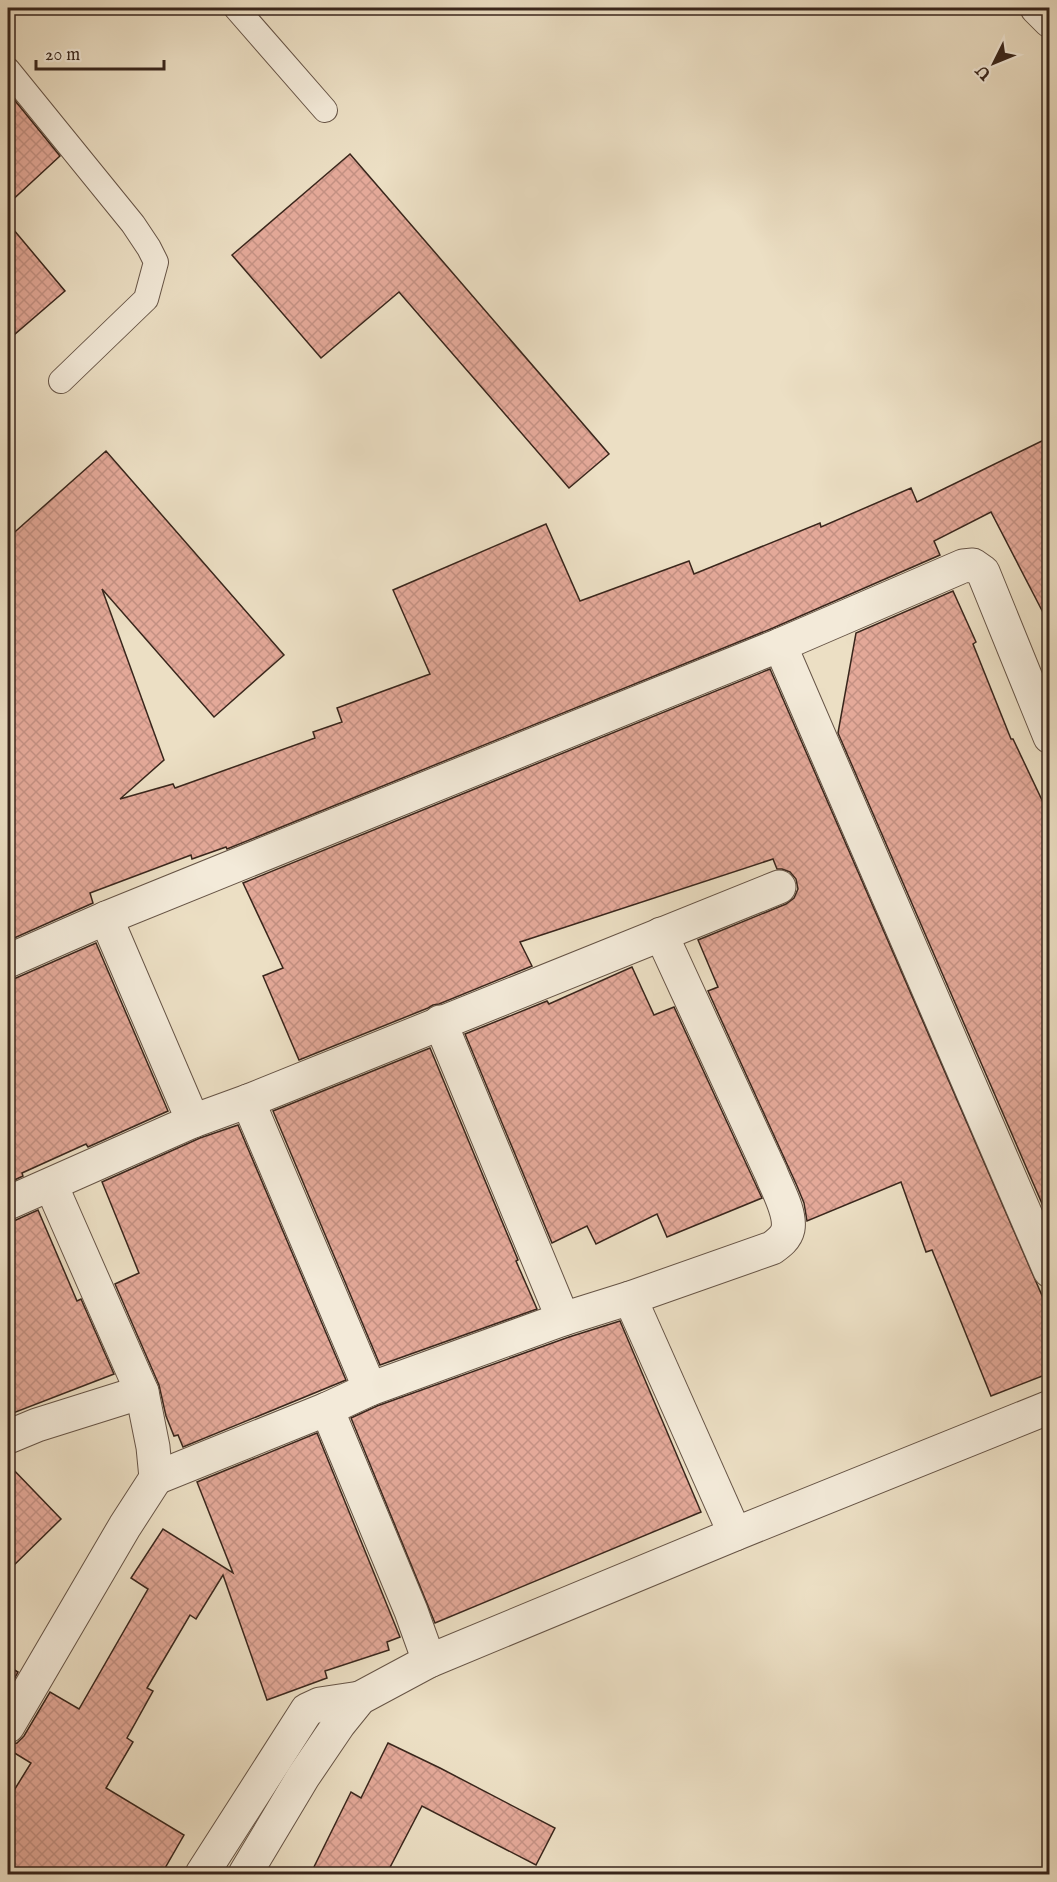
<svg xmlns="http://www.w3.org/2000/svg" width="1057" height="1882" viewBox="0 0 1057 1882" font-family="'IM FELL English',serif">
	<defs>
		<pattern id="building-cross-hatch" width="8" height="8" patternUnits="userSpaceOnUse" patternTransform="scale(1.5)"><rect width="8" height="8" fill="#e4a999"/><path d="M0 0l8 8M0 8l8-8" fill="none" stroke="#c49183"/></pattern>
	</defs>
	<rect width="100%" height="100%" fill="#ecdfc4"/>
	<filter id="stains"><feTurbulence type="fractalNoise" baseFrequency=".00333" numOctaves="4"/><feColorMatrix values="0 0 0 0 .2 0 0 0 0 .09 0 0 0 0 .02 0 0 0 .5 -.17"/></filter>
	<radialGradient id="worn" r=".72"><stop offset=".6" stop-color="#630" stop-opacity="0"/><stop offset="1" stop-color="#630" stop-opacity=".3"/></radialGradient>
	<!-- building -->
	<g fill="url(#building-cross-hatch)" stroke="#39261c" stroke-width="1.5">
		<path d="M8,92L60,156L8,204Z"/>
		<path d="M350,154L609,454L569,488L399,292L321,358L232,255Z"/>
		<path d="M8,223L65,291L8,340Z"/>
		<path d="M1050,437V626L991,512L934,541L940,555L773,628L227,849L226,847L192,859L191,855L90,893L93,903L12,939L8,928V538L106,451L284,655L214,717L102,589L164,760L120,799L173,784L175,788L315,738L313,732L342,722L337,708L430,674L393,590L546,524L580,601L689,561L694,574L820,523L821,527L911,488L917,502Z"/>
		<path d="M953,591L976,642L973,644L1011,739H1013L1050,817V1222L838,733L856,633Z"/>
		<path d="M770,669L1050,1314V1373L991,1396L932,1250L926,1252L901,1182L807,1221L804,1203L797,1186L708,991L718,987L698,940L786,904L794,898L798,889L796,879L790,872L782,869H777L773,859L520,942L532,966L439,1004L433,1005L428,1008L299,1060L263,976L283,968L243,883Z"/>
		<path d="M96,943L168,1111L88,1147L86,1144L22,1173L23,1176L8,1183V980L16,978Z"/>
		<path d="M632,967L654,1015L674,1007L762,1198L667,1237L657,1214L596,1244L587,1226L552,1243L465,1034L547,1001L549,1004Z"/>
		<path d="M430,1048L518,1260L516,1261L537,1309L380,1365L273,1111Z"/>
		<path d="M238,1125L346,1380L183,1447L178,1435L174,1436L166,1416L159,1385L115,1284L139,1273L102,1182L200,1138Z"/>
		<path d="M38,1210L77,1301L81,1299L114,1374L8,1415V1221L16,1220Z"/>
		<path d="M620,1321L701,1512L435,1623L351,1418L377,1406L569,1337Z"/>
		<path d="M317,1433L400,1637L387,1642L389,1650L325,1671L327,1678L267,1700L223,1575L196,1619L190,1615L147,1688L153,1691L127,1738L133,1742L106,1788L184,1835L161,1875H8V1800L31,1763L8,1749V1745L17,1743L24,1736L50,1692L79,1709L148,1589L131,1578L163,1529L233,1573L197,1482Z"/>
		<path d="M8,1464L61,1519L8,1571Z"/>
		<path d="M8,1666L18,1672L8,1690Z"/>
		<path d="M388,1743L440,1768L555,1828L536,1865L422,1806L386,1875H310L351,1792L361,1798Z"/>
	</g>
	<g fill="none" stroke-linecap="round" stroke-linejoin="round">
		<!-- service casing -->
		<g stroke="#665446" stroke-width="26">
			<g id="service">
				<path d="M236,8L325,110"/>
				<path d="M8,70L133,224L149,248L156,262L146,299L61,381"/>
			</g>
		</g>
		<!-- minor casing -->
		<g stroke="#665446" stroke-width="35">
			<g id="minor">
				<path d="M1037,8L1050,21"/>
				<path d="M780,645L1050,1271"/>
				<path d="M106,918L193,1121"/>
				<path d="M8,961L106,918L780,645L963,566L973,565L983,572L1050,737"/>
				<path d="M440,1022L563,1319"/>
				<path d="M248,1101L370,1389"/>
				<path d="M8,1203L193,1121L248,1101L779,887"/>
				<path d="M630,1298L735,1534"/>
				<path d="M327,1409L411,1611L429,1661"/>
				<path d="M8,1437L37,1425L142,1392"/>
				<path d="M156,1478L327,1409L370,1389L563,1319L630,1298L772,1248C779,1243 786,1238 788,1229C791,1212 777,1189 771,1173L661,934"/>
				<path d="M8,1726L125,1526L156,1478L153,1447L142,1392L51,1185"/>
				<path d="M202,1874L307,1710L320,1704L360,1698"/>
				<path d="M245,1874L303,1777L339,1724L360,1698L429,1661L735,1534L1050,1407"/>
			</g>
		</g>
		<!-- service -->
		<use href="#service" stroke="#f3ead9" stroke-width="24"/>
		<!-- minor -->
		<use href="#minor" stroke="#f3ead9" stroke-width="33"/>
	</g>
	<!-- margin -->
	<rect width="1057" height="1882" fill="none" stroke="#ecdfc4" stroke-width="30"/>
	<rect x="9" y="9" width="1039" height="1864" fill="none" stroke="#39261c" stroke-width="3"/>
	<rect x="15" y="15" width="1027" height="1852" fill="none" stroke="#39261c" stroke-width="1.5"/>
	<!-- north arrow -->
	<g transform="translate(994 63) rotate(227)" stroke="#f3ead9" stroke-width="4.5" paint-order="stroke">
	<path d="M0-4.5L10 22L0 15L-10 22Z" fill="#39261c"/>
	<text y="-9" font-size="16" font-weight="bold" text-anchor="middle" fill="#39261c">U</text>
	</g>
	<!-- scale -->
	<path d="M36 60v9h128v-9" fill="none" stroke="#39261c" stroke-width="3"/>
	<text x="45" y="60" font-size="18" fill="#39261c" stroke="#f3ead9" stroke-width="4.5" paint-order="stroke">20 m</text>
	<rect width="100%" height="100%" filter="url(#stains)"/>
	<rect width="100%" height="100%" fill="url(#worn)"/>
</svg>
